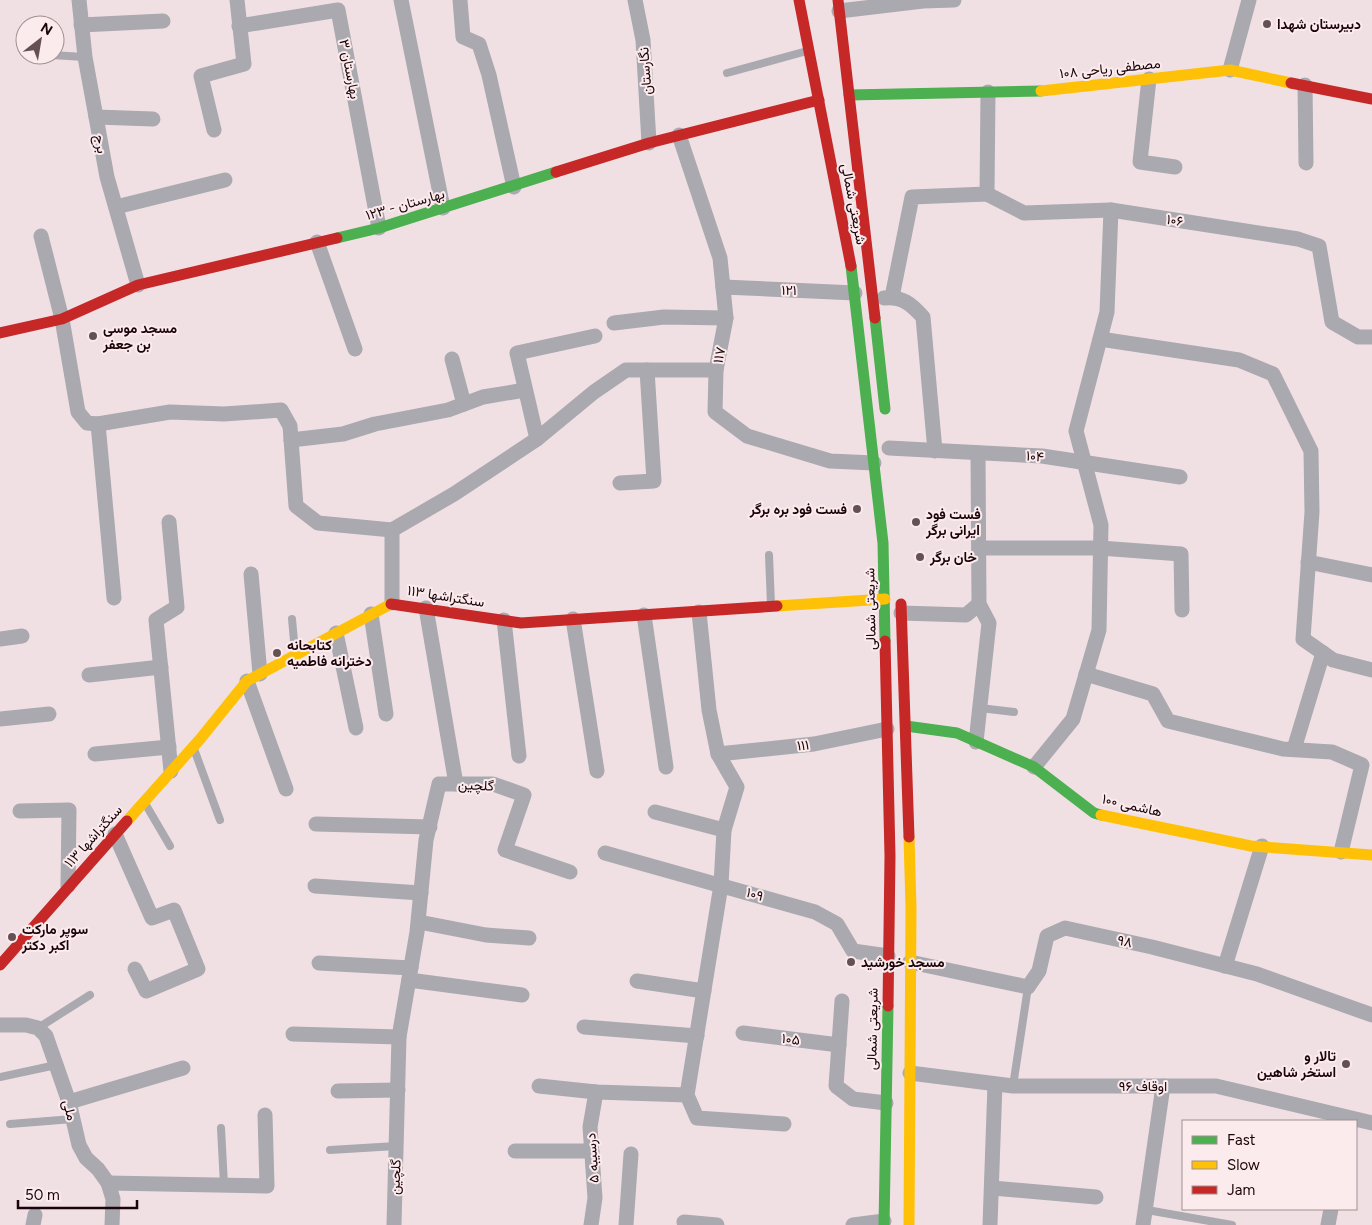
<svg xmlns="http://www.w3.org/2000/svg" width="1372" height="1225" viewBox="0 0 1372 1225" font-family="Figtree,Vazirmatn,sans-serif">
	<rect width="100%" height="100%" fill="#f1e0e3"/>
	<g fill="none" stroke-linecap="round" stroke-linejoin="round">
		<!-- lane -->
		<g stroke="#a9a9af" stroke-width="8">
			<path d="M51,55L85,57"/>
			<path d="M727,73L807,51"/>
			<path d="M769,555L771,605"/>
			<path d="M292,619L295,652"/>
			<path d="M980,708L1014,712"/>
			<path d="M194,749L220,820"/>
			<path d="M146,805L170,846"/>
			<path d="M38,1028L90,995"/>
			<path d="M0,1077L56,1065"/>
			<path d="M1013,1086L1028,987"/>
			<path d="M10,1124L73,1119"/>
			<path d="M221,1128L224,1185"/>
			<path d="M330,1150L396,1146"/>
			<path d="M1147,1210L1232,1225"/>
		</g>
		<!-- street -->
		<g stroke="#a9a9af" stroke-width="15">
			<path d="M79,0L85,57L107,177L138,285"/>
			<path d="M401,0L443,208"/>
			<path d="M460,0L463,37L479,44L489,75L514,187"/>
			<path d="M635,0L643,40L649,143"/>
			<path d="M839,11L923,1L954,0"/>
			<path d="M81,25L163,21"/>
			<path d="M239,26L338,10L379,228"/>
			<path d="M1230,70L1249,0"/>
			<path d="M1149,79L1140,162L1175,167"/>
			<path d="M1305,85L1306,163"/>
			<path d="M96,117L153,119"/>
			<path d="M214,130L201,76L244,64L237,0"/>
			<path d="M679,135L720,258L726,318L716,370L715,412L747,436L830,461L874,463"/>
			<path d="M987,194L988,92"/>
			<path d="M116,207L225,180"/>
			<path d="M41,236L62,319L78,412L87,423L98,424L170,412L224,414L281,410L290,426L296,506L318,523L392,530L454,494L537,439L594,392L626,370H716"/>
			<path d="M317,242L355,349"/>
			<path d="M723,287L855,293"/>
			<path d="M892,297L912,197L987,194L1024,213L1111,210L1298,239L1319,246L1332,322L1358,337H1372"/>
			<path d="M884,298C902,296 911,304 923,317L935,451"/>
			<path d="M614,323L664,317L726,318"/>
			<path d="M1100,339L1239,360L1273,374L1311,451L1312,512L1303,639L1333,660L1372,670"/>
			<path d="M452,359L464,404"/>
			<path d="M98,424L114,598"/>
			<path d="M537,439L517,353L595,336"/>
			<path d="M291,440L343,434L375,424L448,410L483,397L525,390"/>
			<path d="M889,448L1042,456L1180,477"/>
			<path d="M620,483L654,481L647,370"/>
			<path d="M169,522L177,607L156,620L171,771"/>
			<path d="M980,548H1100L1181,554L1182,610"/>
			<path d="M1308,562L1372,575"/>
			<path d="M251,574L260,674"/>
			<path d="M392,603V530"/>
			<path d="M426,608L456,784"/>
			<path d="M699,612L709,710L718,754L737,787L724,830L721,885L687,1095L697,1118L784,1124"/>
			<path d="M901,613L966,615L979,604"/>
			<path d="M371,614L386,714"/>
			<path d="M644,615L666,767"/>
			<path d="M573,619L597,771"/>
			<path d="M504,620L519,756"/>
			<path d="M336,633L356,728"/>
			<path d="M0,639L22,636"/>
			<path d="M1086,674L1153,694L1168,721L1283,749L1332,752L1362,765L1341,852"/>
			<path d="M89,675L161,667"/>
			<path d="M247,681L286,789"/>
			<path d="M0,719L49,714"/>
			<path d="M976,742L989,623L979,604L978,453"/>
			<path d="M1294,749L1323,653"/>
			<path d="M95,754L169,747"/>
			<path d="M718,754L814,744L887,729"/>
			<path d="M1034,767L1073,719L1099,630L1101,525L1076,431L1107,312L1111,210"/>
			<path d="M20,811L69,810L68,886"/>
			<path d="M655,812L724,830"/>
			<path d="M316,824L430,827"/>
			<path d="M115,834L152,918L174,910L198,969L146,991L135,969"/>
			<path d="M605,853L815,912L837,924L853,951L888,956"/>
			<path d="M315,886L421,893"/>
			<path d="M419,922L486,935L529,938"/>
			<path d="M910,962L1028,987L1039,971L1047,936L1065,928L1152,947L1257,974L1372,1015"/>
			<path d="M319,963L411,968"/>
			<path d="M1225,966L1262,846"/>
			<path d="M409,980L522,995"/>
			<path d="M637,981L704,991"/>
			<path d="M842,1001L836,1086L853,1099L886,1103"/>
			<path d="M0,1025H26L38,1028L46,1036L69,1102L79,1145L86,1158L98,1169L108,1183L113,1199L112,1225"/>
			<path d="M584,1027L697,1036"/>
			<path d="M743,1033L839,1045"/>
			<path d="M293,1034L399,1037"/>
			<path d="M910,1073L1013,1086H1216L1372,1123"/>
			<path d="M539,1086L596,1092L687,1095"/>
			<path d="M338,1091L398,1090"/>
			<path d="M69,1102L183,1068"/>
			<path d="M515,1151H592"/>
			<path d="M108,1183L267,1186L265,1115"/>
			<path d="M992,1188L1096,1197"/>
			<path d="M684,1222L717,1225"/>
			<path d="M33,1225L35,1215"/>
			<path d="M394,1225L399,1037L417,932L426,840L439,784H493L524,795L505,850L570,872"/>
			<path d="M591,1225L595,1198L590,1127L596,1092"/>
			<path d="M626,1225L631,1154"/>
			<path d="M853,1225L884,1221"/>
			<path d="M990,1225L995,1084"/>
			<path d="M1143,1225L1163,1086"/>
			<path d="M1328,1225L1331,1209"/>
		</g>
		<!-- fast -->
		<g stroke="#4caf50" stroke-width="11">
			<path d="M849,95L1041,91"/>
			<path d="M337,238L379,228L556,172"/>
			<path d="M851,266L883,543L885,641"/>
			<path d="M875,318L885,409"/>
			<path d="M906,726L957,733L1034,767L1094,813L1101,815"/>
			<path d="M884,1225L888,1006"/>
		</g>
		<!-- slow -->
		<g stroke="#ffc107" stroke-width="11">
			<path d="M1041,91L1230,70L1291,83"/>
			<path d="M777,606L885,599"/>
			<path d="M1101,815L1251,846L1372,855"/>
			<path d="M127,821L201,738L247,681L391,604"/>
			<path d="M909,837L911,908L909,1225"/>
		</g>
		<!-- jam -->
		<g stroke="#c62828" stroke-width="11">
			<path d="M799,0L851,266"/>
			<path d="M838,0L875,318"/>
			<path d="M1291,83L1372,99"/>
			<path d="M556,172L649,143L819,100"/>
			<path d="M0,333L62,319L138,285L337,238"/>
			<path d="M391,604L521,623L777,606"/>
			<path d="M901,604L909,837"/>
			<path d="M885,641L890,856L888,1006"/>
			<path d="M0,965L127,821"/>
		</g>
	</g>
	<!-- markers -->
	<g fill="#655155" stroke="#fbebed" stroke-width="2">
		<circle cx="1267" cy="24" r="5"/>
		<circle cx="93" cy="336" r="5"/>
		<circle cx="857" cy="509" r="5"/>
		<circle cx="916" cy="522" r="5"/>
		<circle cx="920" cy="557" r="5"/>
		<circle cx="277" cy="653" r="5"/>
		<circle cx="12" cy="937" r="5"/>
		<circle cx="851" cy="962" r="5"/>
		<circle cx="1346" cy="1064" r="5"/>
	</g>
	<g text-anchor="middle" stroke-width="4" stroke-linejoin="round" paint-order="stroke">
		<!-- poi labels -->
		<g font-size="14" font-weight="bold" fill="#1a0409" stroke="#fbebed" text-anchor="start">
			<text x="1277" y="29">دبیرستان شهدا</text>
			<text x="103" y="333">مسجد موسی<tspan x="103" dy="16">بن جعفر</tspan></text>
			<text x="847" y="514" text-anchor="end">فست فود بره برگر</text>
			<text x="926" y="519">فست فود<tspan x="926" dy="16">ایرانی برگر</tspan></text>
			<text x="930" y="562">خان برگر</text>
			<text x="287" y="650">کتابحانه<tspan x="287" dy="16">دخترانه فاطمیه</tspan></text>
			<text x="22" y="934">سوپر مارکت<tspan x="22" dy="16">اکبر دکتر</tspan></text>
			<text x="861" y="967">مسجد خورشید</text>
			<text x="1336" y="1061" text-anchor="end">تالار و<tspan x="1336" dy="16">استخر شاهین</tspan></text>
		</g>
		<!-- street labels -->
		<g font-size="14" fill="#1a0409" stroke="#fbebed">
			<text transform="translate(1110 68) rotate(-6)" y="5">مصطفی ریاحی ۱۰۸</text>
			<text transform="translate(350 69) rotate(79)" y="5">بهارستان ۳</text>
			<text transform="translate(645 71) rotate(-94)" y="5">نگارستان</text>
			<text transform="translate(101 144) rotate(80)" y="5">برج</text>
			<text transform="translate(405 204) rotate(-16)" y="5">بهارستان - ۱۲۳</text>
			<text transform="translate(854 204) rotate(79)" y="5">شریعتی شمالی</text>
			<text transform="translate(1175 220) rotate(9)" y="5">۱۰۶</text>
			<text transform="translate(789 290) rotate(2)" y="5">۱۲۱</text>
			<text transform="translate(719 355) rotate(-79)" y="5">۱۱۷</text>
			<text transform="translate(1035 456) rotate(5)" y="5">۱۰۴</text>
			<text transform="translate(446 596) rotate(9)" y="5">سنگتراشها ۱۱۳</text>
			<text transform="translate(870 609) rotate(-91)" y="5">شریعتی شمالی</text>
			<text transform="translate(803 745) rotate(-6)" y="5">۱۱۱</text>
			<text transform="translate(476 785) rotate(3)" y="5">گلچین</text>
			<text transform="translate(1132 805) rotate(13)" y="5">هاشمی ۱۰۰</text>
			<text transform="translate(93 836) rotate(-48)" y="5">سنگتراشها ۱۱۳</text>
			<text transform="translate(755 894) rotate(16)" y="5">۱۰۹</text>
			<text transform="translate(1125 941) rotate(12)" y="5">۹۸</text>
			<text transform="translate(872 1029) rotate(-89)" y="5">شریعتی شمالی</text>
			<text transform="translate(791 1039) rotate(7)" y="5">۱۰۵</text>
			<text x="1143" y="1091">اوقاف ۹۶</text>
			<text transform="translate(70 1110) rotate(75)" y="5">ملی</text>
			<text transform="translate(592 1158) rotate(-94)" y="5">درسیبه ۵</text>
			<text transform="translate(395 1177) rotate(-88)" y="5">گلچین</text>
		</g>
	</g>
	<!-- legend -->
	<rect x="1182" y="1120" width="175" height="90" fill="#fbebed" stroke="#a18f92"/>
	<rect x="1192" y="1136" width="25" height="8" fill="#4caf50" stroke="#a18f92"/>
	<text x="1227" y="1145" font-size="15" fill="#1a0409">Fast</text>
	<rect x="1192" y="1161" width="25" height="8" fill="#ffc107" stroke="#a18f92"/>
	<text x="1227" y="1170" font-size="15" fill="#1a0409">Slow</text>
	<rect x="1192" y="1186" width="25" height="8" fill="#c62828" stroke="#a18f92"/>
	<text x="1227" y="1195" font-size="15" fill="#1a0409">Jam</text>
	<!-- north arrow -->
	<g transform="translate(40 40) rotate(31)"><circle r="24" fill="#fbebed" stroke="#a18f92"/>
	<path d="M0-4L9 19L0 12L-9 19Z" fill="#655155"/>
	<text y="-8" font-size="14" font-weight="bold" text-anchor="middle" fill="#1a0409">N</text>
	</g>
	<!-- scale -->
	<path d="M18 1200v8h119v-8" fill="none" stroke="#1a0409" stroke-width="2.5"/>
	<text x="25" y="1200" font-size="15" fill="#1a0409" stroke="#fbebed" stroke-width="4" paint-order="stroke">50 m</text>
</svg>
